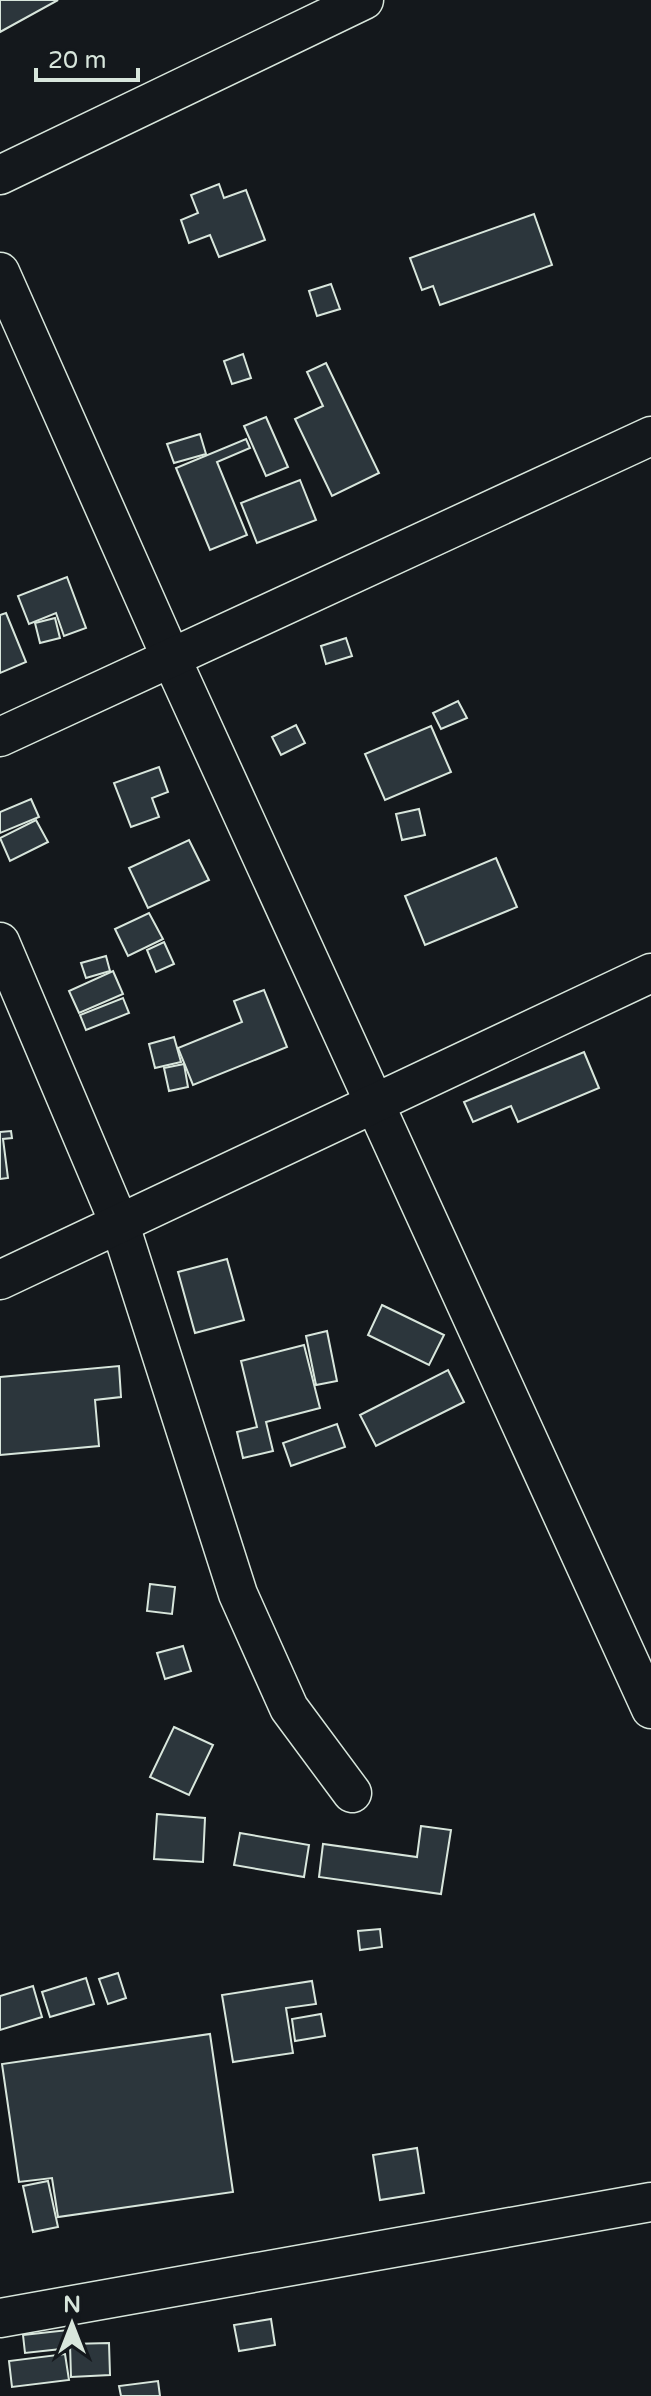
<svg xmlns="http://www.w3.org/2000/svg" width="651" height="2396" viewBox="0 0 651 2396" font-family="'Varela Round',sans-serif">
	<rect width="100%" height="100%" fill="#14181c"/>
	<!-- building -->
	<g fill="#2c363c" stroke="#d8e6dc" stroke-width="2">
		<path d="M0,0H58L0,32Z"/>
		<path d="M219,184L224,198L246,190L265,240L219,257L210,235L189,243L181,220L198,213L191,195Z"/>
		<path d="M534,214L552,265L440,305L433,286L422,290L410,258Z"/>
		<path d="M331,284L340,309L317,316L309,291Z"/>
		<path d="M243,354L251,378L232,384L224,361Z"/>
		<path d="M326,363L379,473L332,496L295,419L323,406L307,372Z"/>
		<path d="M266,417L288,467L266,476L244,426Z"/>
		<path d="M200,434L206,454L174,463L167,444Z"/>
		<path d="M246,439L250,448L217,462L247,535L210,550L176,468Z"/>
		<path d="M300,480L316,520L257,543L241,503Z"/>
		<path d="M67,577L86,628L64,636L56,613L29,624L18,596Z"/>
		<path d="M6,613L26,662L0,673V615Z"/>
		<path d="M55,618L60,638L40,643L35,623Z"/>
		<path d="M346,638L352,656L326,664L321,646Z"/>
		<path d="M458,701L467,718L441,729L433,713Z"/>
		<path d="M296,725L305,743L281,755L272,737Z"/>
		<path d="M431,726L451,772L385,800L365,754Z"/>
		<path d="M159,767L168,792L152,798L159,817L131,827L114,783Z"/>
		<path d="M31,799L39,817L0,833V812Z"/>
		<path d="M419,809L425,835L402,840L396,814Z"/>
		<path d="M36,820L48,842L10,861L0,838Z"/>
		<path d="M189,840L209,880L148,908L129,868Z"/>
		<path d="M496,858L517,907L425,945L405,896Z"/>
		<path d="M149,913L163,939L128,956L115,929Z"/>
		<path d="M164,942L174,964L156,972L147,950Z"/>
		<path d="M106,956L110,971L86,978L81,963Z"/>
		<path d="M113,971L123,994L79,1013L69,991Z"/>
		<path d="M264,990L287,1047L193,1085L178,1048L242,1022L234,1001Z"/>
		<path d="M123,998L129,1013L86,1030L80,1015Z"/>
		<path d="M174,1037L181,1062L155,1068L149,1044Z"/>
		<path d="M584,1052L599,1088L518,1122L511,1106L473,1122L464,1102Z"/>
		<path d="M184,1064L188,1087L169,1091L164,1068Z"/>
		<path d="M11,1131L12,1138L3,1139L8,1178L0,1179V1132Z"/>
		<path d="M227,1259L244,1320L195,1333L178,1272Z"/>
		<path d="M382,1305L444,1335L429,1365L368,1335Z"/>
		<path d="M327,1331L337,1381L316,1385L306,1336Z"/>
		<path d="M304,1345L320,1408L266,1422L273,1451L243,1458L237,1432L257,1427L241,1361Z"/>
		<path d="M119,1366L121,1397L95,1400L99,1446L0,1455V1377Z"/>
		<path d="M448,1370L464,1402L376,1446L360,1415Z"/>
		<path d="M337,1424L345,1447L291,1466L283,1443Z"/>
		<path d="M150,1584L175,1587L172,1614L147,1611Z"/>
		<path d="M183,1646L191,1671L165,1679L157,1653Z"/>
		<path d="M174,1727L213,1745L189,1795L150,1777Z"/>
		<path d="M157,1814L205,1818L203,1862L154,1859Z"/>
		<path d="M421,1826L451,1830L441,1894L319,1877L323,1844L417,1857Z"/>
		<path d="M240,1833L309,1845L304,1877L234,1865Z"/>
		<path d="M380,1929L382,1947L360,1950L358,1931Z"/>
		<path d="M118,1973L126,1998L108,2004L99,1979Z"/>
		<path d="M86,1978L94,2004L50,2017L42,1992Z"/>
		<path d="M312,1981L316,2004L286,2008L293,2053L233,2062L222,1995Z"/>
		<path d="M33,1986L42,2017L0,2030V1996Z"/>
		<path d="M321,2014L325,2036L295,2041L292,2019Z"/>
		<path d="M210,2034L233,2192L58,2217L52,2178L19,2182L2,2064Z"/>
		<path d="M417,2148L424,2193L380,2200L373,2155Z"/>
		<path d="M48,2181L58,2227L33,2232L23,2186Z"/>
		<path d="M271,2319L275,2345L239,2351L234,2325Z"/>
		<path d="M68,2330L70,2348L25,2353L23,2335Z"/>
		<path d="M109,2343L110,2375L71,2377L70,2344Z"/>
		<path d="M65,2354L69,2380L12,2387L9,2361Z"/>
		<path d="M158,2381L160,2396H121L119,2386Z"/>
	</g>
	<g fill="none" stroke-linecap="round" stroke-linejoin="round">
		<!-- minor casing -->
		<g stroke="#d8e6dc" stroke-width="41">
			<g id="minor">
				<path d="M0,175L364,0"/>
				<path d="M0,272L172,660L651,1709"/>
				<path d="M0,737L651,436"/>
				<path d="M0,942L120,1225L238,1594L289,1708L352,1793"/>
				<path d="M0,1280L651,973"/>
				<path d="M0,2318L651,2202"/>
			</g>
		</g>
		<!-- minor -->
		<use href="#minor" stroke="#14181c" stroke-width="38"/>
	</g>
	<!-- north arrow -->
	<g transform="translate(72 2324)" stroke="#14181c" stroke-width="6" paint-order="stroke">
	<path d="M0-6L14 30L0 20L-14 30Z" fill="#d8e6dc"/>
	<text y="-12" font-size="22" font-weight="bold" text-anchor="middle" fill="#d8e6dc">N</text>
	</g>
	<!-- scale -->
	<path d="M36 68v12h102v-12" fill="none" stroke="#d8e6dc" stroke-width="4"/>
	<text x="48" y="68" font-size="24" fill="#d8e6dc" stroke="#14181c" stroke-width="6" paint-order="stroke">20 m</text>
</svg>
